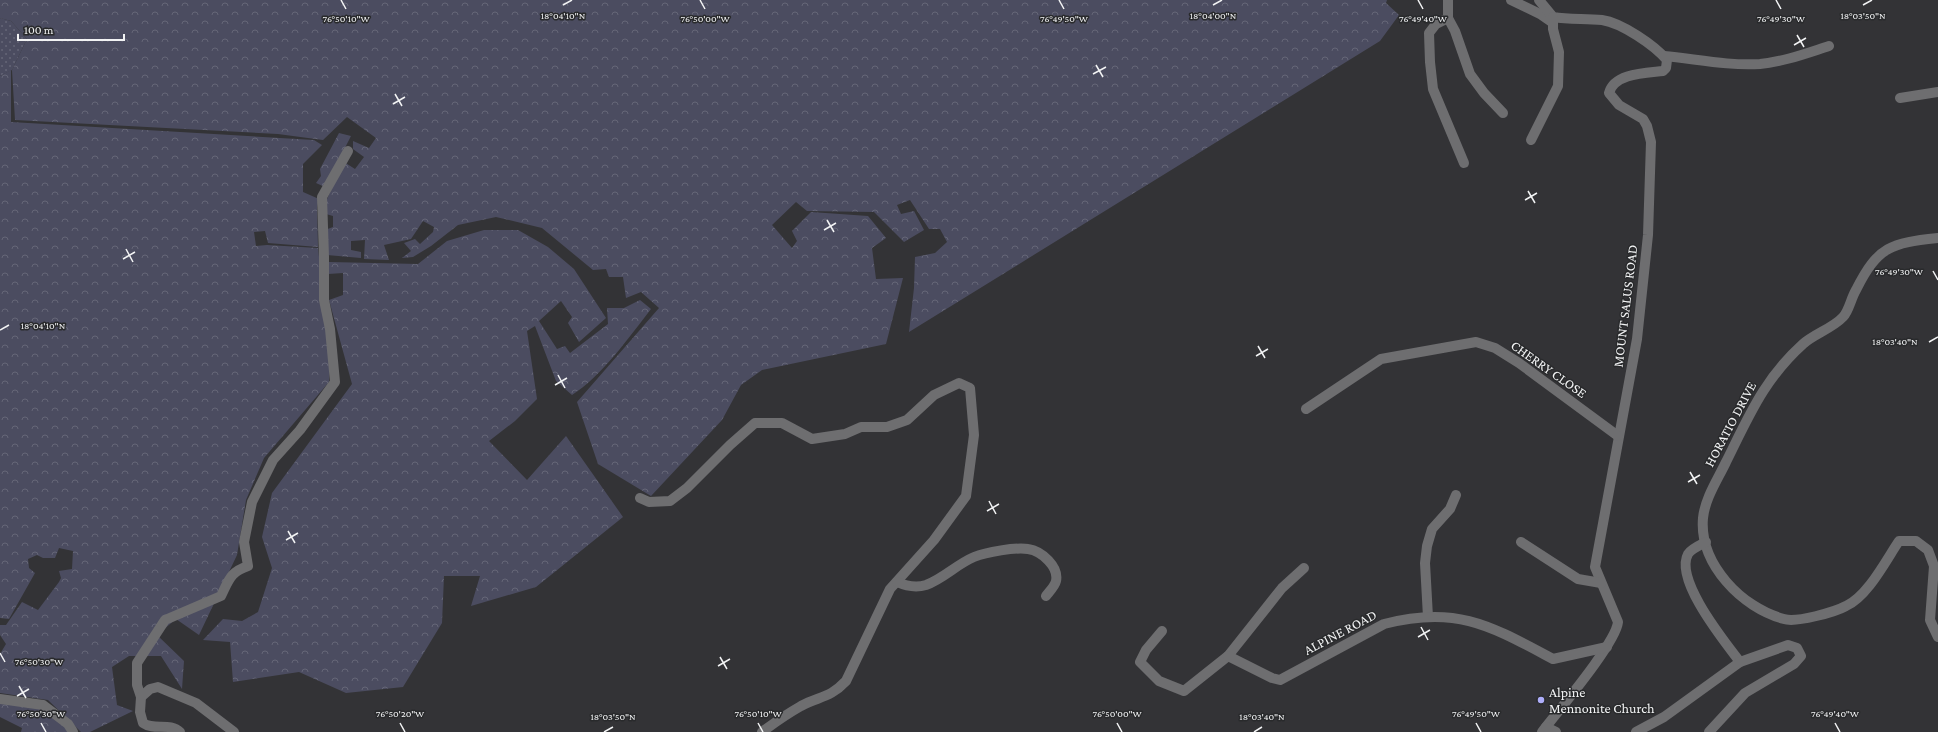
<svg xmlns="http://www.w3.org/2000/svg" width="1938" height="732" viewBox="0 0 1938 732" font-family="'Crimson Pro',serif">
	<defs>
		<pattern id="grass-dots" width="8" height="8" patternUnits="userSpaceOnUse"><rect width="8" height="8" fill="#4b4c60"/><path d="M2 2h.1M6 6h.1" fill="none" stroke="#656677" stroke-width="1.8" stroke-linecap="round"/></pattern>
		<pattern id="forest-crowns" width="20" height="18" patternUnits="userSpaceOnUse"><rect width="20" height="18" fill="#4b4c60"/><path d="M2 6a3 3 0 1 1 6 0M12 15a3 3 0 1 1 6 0" fill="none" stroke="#656677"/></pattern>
	</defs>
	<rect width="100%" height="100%" fill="#333336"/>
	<!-- grass -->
	<path fill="url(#grass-dots)" d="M0,18L11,21L27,39L12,70L0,76Z"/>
	<!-- forest -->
	<g fill="url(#forest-crowns)">
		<path d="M0,0H1387L1386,3L1399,15L1380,41L909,332L914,288L915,257L935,253L947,242L940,229H929L910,200L897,205L901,214L914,211L924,230L904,242L874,212L807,211L796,202L772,225L792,248L797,241L792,231L811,212L868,216L886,238L872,248L876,279L903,278L886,344L762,370L741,385L722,420L651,496L598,464L577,402L659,308L641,292L626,298L623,277H609L606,269L593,270L542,228L496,217L458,225L431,246L413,257L402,258L411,251L404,243L415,239L420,244L433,232L434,227L423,221L411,239L384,245L389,260L364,259L365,240L351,241V250L361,252V258L327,255L325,230L333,227V216L326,214L327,199L344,162L355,169L364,157L353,149V141L369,148L376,138L347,117L323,140L278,134L15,120L12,70L27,39L11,21L0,18Z"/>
		<path d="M11,70V122L314,140L322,145L303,164V192L319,199L317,207L318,247L268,243L265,231L254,232L256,246L267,245L318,248L330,354L329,382L264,458L246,500L237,555L199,635L176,619L157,635L184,661L182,689L161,656H129L112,667L117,705L133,711L90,732H81L48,700L0,693V654L6,644L0,635V625H6L22,602L38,610L59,582L61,578L59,571L72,569L73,551L59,548L55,558H43L37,555L28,559L29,568L35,573L9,619L0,618V76Z"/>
		<path d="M339,133L351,136L325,187L316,183L321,176L320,169Z"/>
		<path d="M484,230H518L548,247L574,269L606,318L579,342L568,323L572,317L561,301L539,321L557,349L565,346L570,353L608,324L607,308H624L640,300L651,309C630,336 601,377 572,395L556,381L535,326L527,331L537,399L515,421L489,441L527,480L566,436L623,517L536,587L471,606L480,576H444L442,623L403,687L346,693L299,672L233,682L230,642L203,640L223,619L242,621L258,612L272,568L262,537L272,493L352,384L329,300L343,295V273L328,274L329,262L418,264L447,241Z"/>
		<path d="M0,703L42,709L66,727L68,732H21L22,728L0,717Z"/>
	</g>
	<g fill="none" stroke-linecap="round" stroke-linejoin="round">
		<!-- minor -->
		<g stroke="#6e6e70" stroke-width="10">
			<path d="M1448,0V18L1455,31L1470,74L1484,93L1503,113"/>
			<path d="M1511,0L1540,14L1553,23"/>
			<path d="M1539,0L1553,17C1570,20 1586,18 1602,20C1622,23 1654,45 1667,60L1666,68L1663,71C1646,73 1614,73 1609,93L1619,105L1643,119L1647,126L1651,142L1648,235L1637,339L1595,567L1618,622C1616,643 1558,711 1542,732"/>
			<path d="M1448,18L1436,24L1429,33L1430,62L1433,89L1464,163"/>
			<path d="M1664,56C1696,59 1728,66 1760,64C1783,62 1807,53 1829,46"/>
			<path d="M1900,98L1938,92"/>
			<path d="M1531,140L1558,86L1559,52L1553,29V17"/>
			<path d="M1938,238C1891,243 1878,246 1856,290C1851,298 1849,311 1843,317C1833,328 1814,334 1803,344C1764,379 1749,416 1726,462C1718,479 1705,498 1703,518C1699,564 1742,608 1784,619C1796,623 1835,612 1846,606C1868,596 1886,560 1899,541H1916L1928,550L1934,566L1930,620L1938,637"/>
			<path d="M1306,409L1381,359L1476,342L1495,348L1519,363L1618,436"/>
			<path d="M640,498L649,502L670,501L687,488L730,445L755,423H782L812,439L845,434L861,427H887L907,420L934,395L959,383L970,388L974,435L966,496L934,540L890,589L846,681C830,698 820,696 801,706C787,714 774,723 762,732"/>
			<path d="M1521,542L1578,579L1601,583"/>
			<path d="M1706,542C1700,545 1691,549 1688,554C1674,580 1725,642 1740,662"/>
			<path d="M897,582C906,586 916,588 926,585C943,579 957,564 974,557C986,552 1016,547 1028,549C1042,551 1059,567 1056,581C1055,586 1049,592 1046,596"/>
			<path d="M1428,617L1425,563L1427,546L1432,529L1450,509L1456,495"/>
			<path d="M1162,631L1146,650L1140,662L1159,681L1184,691L1228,656L1282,588L1304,568"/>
			<path d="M1228,656L1272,678L1280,680L1384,624C1457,605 1491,626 1553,659L1607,647"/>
			<path d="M141,697L137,685V663L165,620L221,596C229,580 230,572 248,566L244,542L252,502L273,460L300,430L335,382L330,329L324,300V257L322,197L348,151"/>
			<path d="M0,699L43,705L68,724L73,732"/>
			<path d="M1546,727L1556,732"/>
			<path d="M180,732C170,722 154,731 143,723L140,712L141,697L150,689L158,687L196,703L234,732"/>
			<path d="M1636,732L1664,717L1740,662L1788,645L1797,648L1801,656L1794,664L1745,693L1709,732"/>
		</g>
	</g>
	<!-- ticks -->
	<path fill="none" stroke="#f2f3f4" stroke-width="1.5" d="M341,0L346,9M700,0L705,9M1059,0L1064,9M1418,0L1423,9M1776,0L1781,9M563,5L572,0M1213,5L1222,0M1863,5L1872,0M1797,35L1804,47M1794,45L1806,38M1096,65L1103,77M1093,74L1106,67M395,94L402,106M393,104L405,97M1528,191L1535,203M1525,200L1537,193M827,220L834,232M824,230L836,223M126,249L133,262M123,259L135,252M1933,271L1938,280M0,330L9,325M1929,342L1938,337M1258,346L1265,358M1256,356L1268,349M558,375L565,388M555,385L567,378M1690,472L1697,484M1688,482L1700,475M989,501L996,514M987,511L999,504M288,531L295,543M286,540L298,533M1421,627L1428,640M1418,637L1430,630M0,653L5,662M720,657L727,669M718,666L730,659M19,686L26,698M17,696L29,689M41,723L46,732M400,723L405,732M758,723L763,732M1117,723L1122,732M1476,723L1481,732M1835,723L1840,732M604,732L613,727M1254,732L1262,727"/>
	<!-- markers -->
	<circle fill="#aeaefa" stroke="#292a2c" stroke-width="1.5" cx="1541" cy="700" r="4"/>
	<g text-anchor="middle" stroke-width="3" stroke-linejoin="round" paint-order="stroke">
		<!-- street labels -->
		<g font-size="14" fill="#f2f3f4" stroke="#292a2c">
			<text transform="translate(1625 306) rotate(-83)" y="5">MOUNT SALUS ROAD</text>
			<text transform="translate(1549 369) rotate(35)" y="5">CHERRY CLOSE</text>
			<text transform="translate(1730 424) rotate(-62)" y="5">HORATIO DRIVE</text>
			<text transform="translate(1340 632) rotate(-28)" y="5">ALPINE ROAD</text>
		</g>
		<!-- poi labels -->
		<g font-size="14" fill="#f2f3f4" stroke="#292a2c" text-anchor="start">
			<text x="1549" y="697">Alpine<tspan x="1549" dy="16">Mennonite Church</tspan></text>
		</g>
	</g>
	<g font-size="10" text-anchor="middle" fill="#f2f3f4" stroke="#292a2c" stroke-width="3" stroke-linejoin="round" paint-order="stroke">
		<text x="563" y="19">18°04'10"N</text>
		<text x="1213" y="19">18°04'00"N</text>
		<text x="1863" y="19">18°03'50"N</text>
		<text x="346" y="22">76°50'10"W</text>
		<text x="705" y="22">76°50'00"W</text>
		<text x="1064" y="22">76°49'50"W</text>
		<text x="1423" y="22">76°49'40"W</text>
		<text x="1781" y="22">76°49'30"W</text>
		<text x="1899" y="275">76°49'30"W</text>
		<text x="43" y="329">18°04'10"N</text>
		<text x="1895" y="345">18°03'40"N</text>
		<text x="39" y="665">76°50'30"W</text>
		<text x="41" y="717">76°50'30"W</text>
		<text x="400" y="717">76°50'20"W</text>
		<text x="758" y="717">76°50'10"W</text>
		<text x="1117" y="717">76°50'00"W</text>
		<text x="1476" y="717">76°49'50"W</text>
		<text x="1835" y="717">76°49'40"W</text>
		<text x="613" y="720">18°03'50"N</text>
		<text x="1262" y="720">18°03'40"N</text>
	</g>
	<!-- scale -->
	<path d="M18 34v6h106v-6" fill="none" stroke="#f2f3f4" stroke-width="2"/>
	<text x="24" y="34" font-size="12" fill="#f2f3f4" stroke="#292a2c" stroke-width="3" paint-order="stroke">100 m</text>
</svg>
